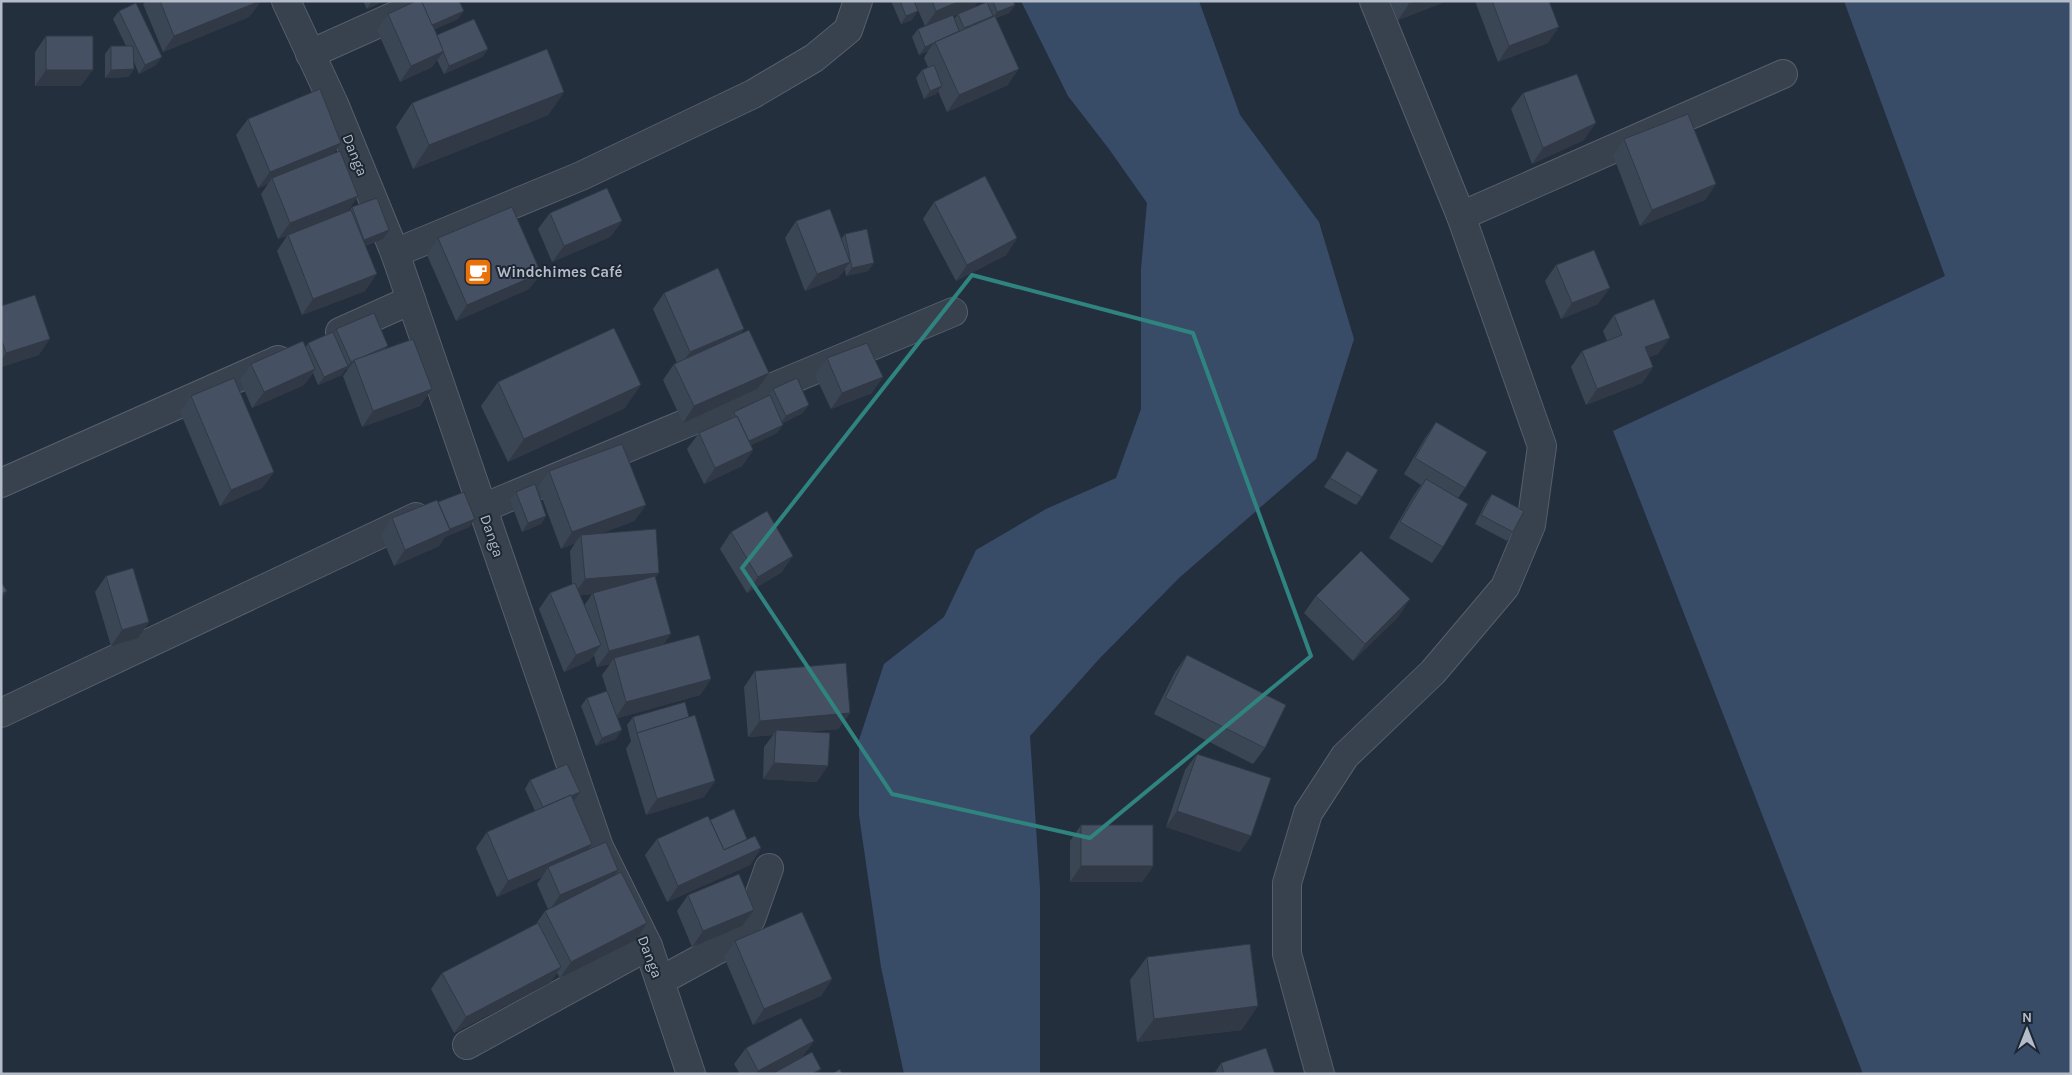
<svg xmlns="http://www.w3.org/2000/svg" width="2072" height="1075" viewBox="0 0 2072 1075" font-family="Karla,sans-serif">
	<rect width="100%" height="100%" fill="#242f3e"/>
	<!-- water -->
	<g fill="#394c67">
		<path d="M1021,1H1199L1240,115L1319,222L1354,339L1316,459L1179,578L1100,658L1030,736L1040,888V1074H904L881,967L859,815V740L884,664L944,617L976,550L1046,509L1116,478L1141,409V269L1147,203L1109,149L1068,96Z"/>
		<path d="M1844,1H2071V1074H1863L1613,431L1945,276Z"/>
	</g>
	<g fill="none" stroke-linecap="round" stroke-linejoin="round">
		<!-- street casing -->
		<g stroke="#565f6c" stroke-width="30">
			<g id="street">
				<path d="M286,1L334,104L395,253L599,847L648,946L691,1074"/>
				<path d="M310,54L428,1"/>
				<path d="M1461,216L1783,74"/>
				<path d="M395,253L581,176L753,94L814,58L848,30L858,1"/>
				<path d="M340,332L411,300"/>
				<path d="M1,483L278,360"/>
				<path d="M483,508L953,312"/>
				<path d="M1,713L416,517"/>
				<path d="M660,981L735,940L751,919L769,868"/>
				<path d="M467,1045L648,946"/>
				<path d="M1320,1074L1287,954V883L1308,813L1345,756L1433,672L1505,587L1531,525L1542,446L1461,216L1374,1"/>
			</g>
		</g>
		<!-- street -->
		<use href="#street" stroke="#38414e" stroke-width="28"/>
	</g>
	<!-- wall -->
	<g fill="#3b4654" fill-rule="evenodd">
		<path d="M146,1H261L249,17L163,52L143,4Z"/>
		<path d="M363,1H383L367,9Z"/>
		<path d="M891,1H914L912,20L901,24Z"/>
		<path d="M914,1H978L974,7L984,3L983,1H1013L1015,5L1009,13L996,18L1008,85L947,112L938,91L936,94L924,99L916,78L922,70L928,67L924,58L928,51L919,55L912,37L918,29L925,26ZM958,14L954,19L953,16Z"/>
		<path d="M1390,1H1447L1398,20Z"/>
		<path d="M1475,1H1549L1548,43L1498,62Z"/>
		<path d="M119,11L156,65L139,74L134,62V69L128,77L105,78V54L111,46H126L113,19Z"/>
		<path d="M388,14L458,19L434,29L437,35L488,49L482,57L444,74L437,60L432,67L400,82L377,30Z"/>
		<path d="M46,36L81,86H35V52Z"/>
		<path d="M564,92L548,115L413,169L396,127L412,103Z"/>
		<path d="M1523,93L1584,140L1532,164L1511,109Z"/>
		<path d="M248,119L341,143L333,154L358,196L347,212L349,211L352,207L383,239L365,246V291L302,315L277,251L287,236L278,239L261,194L268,184L258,188L236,135Z"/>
		<path d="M1624,139L1716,184L1705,200L1640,226L1613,155Z"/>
		<path d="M934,202L1017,238L1006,255L956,281L923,219Z"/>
		<path d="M550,213L622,221L610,237L552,262L538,229Z"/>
		<path d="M796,221L841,239L845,234L868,271L846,276L845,269L838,278L805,291L785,238Z"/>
		<path d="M438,238L541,273L529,289L456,321L427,255Z"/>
		<path d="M1556,265L1598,304L1561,319L1545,281Z"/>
		<path d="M664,293L740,334L769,373L757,389L683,423L663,380L674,364L677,363L653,309Z"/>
		<path d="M1,306L39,355L1,367Z"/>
		<path d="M1614,315L1658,354L1649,357L1653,367L1642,383L1586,405L1571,367L1582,351L1607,341L1603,331Z"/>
		<path d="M336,329L387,348L432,389L420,406L362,427L343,376L348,369L345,370L342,375L318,385L313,373L304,385L252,408L240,380L251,364L306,347L308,343L334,333Z"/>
		<path d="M827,358L872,393L831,409L815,375Z"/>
		<path d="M498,382L625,408L508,462L481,406Z"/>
		<path d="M773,389L803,413L783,423L777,433L751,445L753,450L742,466L704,484L687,449L699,433L729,420L734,412L767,397Z"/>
		<path d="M191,396L274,472L262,488L220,506L180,412Z"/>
		<path d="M1436,422L1465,488L1458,498L1443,547L1432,563L1389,538L1414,495L1421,485L1404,474L1425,438Z"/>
		<path d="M1347,451L1362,497L1356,505L1324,487Z"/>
		<path d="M549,471L646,505L634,521L602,533L656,578L663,645L711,679L700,695L618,718L616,739L596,746L581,706L587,698L607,691L602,675L610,664L597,667L594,655L589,661L564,672L539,609L550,593L572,584L570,551L575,543L561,549L538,487ZM592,594L584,606L580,595Z"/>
		<path d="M516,492L546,516L541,524L522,532L510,500Z"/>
		<path d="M1492,494L1513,532L1507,541L1475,524L1486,502Z"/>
		<path d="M438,502L475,519L469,527L445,537L439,546L394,566L381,535L392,518Z"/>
		<path d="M731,532L782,572L747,593L720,549Z"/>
		<path d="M106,576L149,622L138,638L111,646L95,592Z"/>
		<path d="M1316,596L1399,616L1353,661L1304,613Z"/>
		<path d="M1187,655L1265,748L1253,764L1154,714L1175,672Z"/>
		<path d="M755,671L850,713L838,729L804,732L817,782L763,779L764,747L773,735L748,737L744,687Z"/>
		<path d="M633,717H689L715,781L704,797L646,815L626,749L631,741L627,725Z"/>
		<path d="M1197,754L1240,852L1166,827L1185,770Z"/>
		<path d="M530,780L574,801L587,850L614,875L647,923L636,940L560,978L557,973L550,983L454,1033L431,989L442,973L536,924L545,911L548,909L537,884L542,877L497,897L476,848L487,832L535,811L525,789Z"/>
		<path d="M710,820L747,839L761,848L750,865L667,902L645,855L657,839Z"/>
		<path d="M1081,825L1153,866L1142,882H1070V841Z"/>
		<path d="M688,895L754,910L742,926L692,947L677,911Z"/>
		<path d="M735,941L832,979L821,996L753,1025L724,957Z"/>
		<path d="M1147,957L1242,1030L1137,1042L1130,980Z"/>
		<path d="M814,1041L802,1057L771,1074H740L734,1064L746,1048Z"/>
		<path d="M1221,1063L1275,1074H1214Z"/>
	</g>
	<!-- shaded-wall -->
	<g fill="#303945">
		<path d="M261,1L249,17L163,52L174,36Z"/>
		<path d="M372,1H383L367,9Z"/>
		<path d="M960,1H978L974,7L925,27L936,11Z"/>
		<path d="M1416,1H1447L1398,20L1409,4Z"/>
		<path d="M1015,5L1009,13L991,20L997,12Z"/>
		<path d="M464,11L458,19L425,34L430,25Z"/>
		<path d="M918,11L912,20L901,24L906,16Z"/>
		<path d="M1559,27L1548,43L1498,62L1509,46Z"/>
		<path d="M934,43L928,51L919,55L925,47Z"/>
		<path d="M488,49L482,57L444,74L449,66Z"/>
		<path d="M444,51L432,67L400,82L411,66Z"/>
		<path d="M162,57L156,65L139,74L145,65Z"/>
		<path d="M134,69L128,77L105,78L111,70Z"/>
		<path d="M1019,69L1008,85L947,112L959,95Z"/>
		<path d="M46,70H93L81,86H35Z"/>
		<path d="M942,86L936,94L924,99L930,91Z"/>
		<path d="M564,92L548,115L413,169L429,145Z"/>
		<path d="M1596,123L1584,140L1532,164L1543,148Z"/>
		<path d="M341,143L330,159L272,178L268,184L258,188L270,172Z"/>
		<path d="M1716,184L1705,200L1640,226L1652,210Z"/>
		<path d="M358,196L346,213L288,235L287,236L278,239L290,223Z"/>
		<path d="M622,221L610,237L552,262L564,246Z"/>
		<path d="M389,230L383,239L358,248L364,240Z"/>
		<path d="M1017,238L1006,255L956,281L967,265Z"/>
		<path d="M850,262L838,278L805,291L817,274Z"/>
		<path d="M874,263L868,271L846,276L852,268Z"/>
		<path d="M541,273L529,289L456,321L467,305Z"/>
		<path d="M377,274L365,291L302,315L313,299Z"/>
		<path d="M1610,288L1598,304L1561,319L1572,303Z"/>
		<path d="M744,329L733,345L679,368L690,352Z"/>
		<path d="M1670,338L1658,354L1633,364L1645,347Z"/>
		<path d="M50,339L39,355L1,367V360L6,353Z"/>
		<path d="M354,361L348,369L345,370L342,375L318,385L324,377L348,366L351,362Z"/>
		<path d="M1653,367L1642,383L1586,405L1597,389Z"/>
		<path d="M315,369L304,385L252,408L264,392Z"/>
		<path d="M769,373L757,389L683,423L694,406Z"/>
		<path d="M883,377L872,393L831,409L842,393Z"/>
		<path d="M641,385L625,408L508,462L524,439Z"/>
		<path d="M432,389L420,406L362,427L373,411Z"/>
		<path d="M809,405L803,413L780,424L786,416Z"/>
		<path d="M783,425L777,433L741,450L747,442Z"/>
		<path d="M753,450L742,466L704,484L715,468Z"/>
		<path d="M274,472L262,488L220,506L231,490Z"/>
		<path d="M646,505L634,521L581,541V535L575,543L561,549L572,532Z"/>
		<path d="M546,516L541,524L522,532L528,523Z"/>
		<path d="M475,519L469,527L445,537L439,546L394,566L405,550L448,530Z"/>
		<path d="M793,556L782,572L747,593L758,577Z"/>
		<path d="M659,573L648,589L573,596L585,579Z"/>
		<path d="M7,591L1,599V594Z"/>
		<path d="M1410,599L1399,616L1353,661L1365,644Z"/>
		<path d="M149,622L138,638L111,646L122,630Z"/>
		<path d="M671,634L660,650L614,658L610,664L597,667L609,651Z"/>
		<path d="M601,645L589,661L564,672L576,655Z"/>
		<path d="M711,679L700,695L615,719L626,702Z"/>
		<path d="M850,713L838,729L776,734V730L773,735L748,737L760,721Z"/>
		<path d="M622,730L616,739L596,746L602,738Z"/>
		<path d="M774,763L828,766L817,782L763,779Z"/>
		<path d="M715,781L704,797L646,815L657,799Z"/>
		<path d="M580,792L574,801L543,808Z"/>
		<path d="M1177,811L1251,836L1240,852L1166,827Z"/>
		<path d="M592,844L581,860L548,867L542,877L497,897L508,881Z"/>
		<path d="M761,848L750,865L667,902L678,886Z"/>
		<path d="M1081,866H1153L1142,882H1070Z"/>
		<path d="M618,870L607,886L549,911L560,895Z"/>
		<path d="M754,910L742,926L692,947L703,931Z"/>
		<path d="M647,923L636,940L560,978L571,962Z"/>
		<path d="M561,967L550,983L454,1033L466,1017Z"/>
		<path d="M832,979L821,996L753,1025L764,1009Z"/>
		<path d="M1258,1006L1242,1030L1137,1042L1154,1019Z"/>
		<path d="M814,1041L802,1057L771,1074H756L758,1071Z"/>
		<path d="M821,1069L818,1074H812Z"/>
	</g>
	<!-- building -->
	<g fill="#455162" stroke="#303945">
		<path d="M160,1H260L174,36Z"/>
		<path d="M416,1H422L444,51L411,66L388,14Z"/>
		<path d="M424,1H459L464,11L432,25L422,2Z"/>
		<path d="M900,1H914L918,11L906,16Z"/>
		<path d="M932,1H960L936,11Z"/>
		<path d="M993,1H1013L1015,5L997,12Z"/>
		<path d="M1408,1H1416L1409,4Z"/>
		<path d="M1492,1H1549L1559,27L1509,46Z"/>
		<path d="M987,2L993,16L964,28L958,14Z"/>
		<path d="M136,3L162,57L145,65L119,11Z"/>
		<path d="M953,15L959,31L925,47L918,29Z"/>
		<path d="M995,16L1019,69L959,95L935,42Z"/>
		<path d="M474,19L488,49L449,66L437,35Z"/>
		<rect x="46" y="36" width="47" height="34"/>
		<path d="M111,46H133L134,69L111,70Z"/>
		<path d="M547,49L564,92L429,145L412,103Z"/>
		<path d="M934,65L942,86L930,91L922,70Z"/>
		<path d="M1577,74L1596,123L1543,148L1523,93Z"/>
		<path d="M320,89L341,143L270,172L248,119Z"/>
		<path d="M1688,114L1716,184L1652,210L1624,139Z"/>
		<path d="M340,151L358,196L290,223L272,178Z"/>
		<path d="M985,176L1017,238L967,265L934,202Z"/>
		<path d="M607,188L622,221L564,246L550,213Z"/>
		<path d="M377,198L389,230L364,240L352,207Z"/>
		<path d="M512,207L541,273L467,305L438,238Z"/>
		<path d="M830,209L850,262L817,274L796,221Z"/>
		<path d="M351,210L377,274L313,299L288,235Z"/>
		<path d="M867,229L874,263L852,268L845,234Z"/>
		<path d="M1594,250L1610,288L1572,303L1556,265Z"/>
		<path d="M718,268L744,329L690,352L664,293Z"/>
		<path d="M35,295L50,339L6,353L1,338V306Z"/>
		<path d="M1654,299L1670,338L1645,347L1653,367L1597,389L1582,351L1622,335L1614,315Z"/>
		<path d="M374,313L388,346L351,362L336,329Z"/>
		<path d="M614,328L641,385L524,439L498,382Z"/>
		<path d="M749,330L769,373L694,406L674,364Z"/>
		<path d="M333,332L348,366L324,377L308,343Z"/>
		<path d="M413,339L432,389L373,411L354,360Z"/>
		<path d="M303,341L315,369L264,392L251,364Z"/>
		<path d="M867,343L883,377L842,393L827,358Z"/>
		<path d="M234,378L274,472L231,490L191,396Z"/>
		<path d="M797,378L809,405L786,416L773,389Z"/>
		<path d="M770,395L783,425L749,441L737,416H735L734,412Z"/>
		<path d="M737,416L753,450L715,468L699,433Z"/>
		<path d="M1436,422L1487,452L1465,488L1415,458Z"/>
		<path d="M622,444L646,505L572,532L549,471Z"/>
		<path d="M1347,451L1378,470L1362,497L1330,478Z"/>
		<path d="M1426,479L1468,504L1443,547L1400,522Z"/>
		<path d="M535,484L546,516L528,523L516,492Z"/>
		<path d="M464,492L475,519L450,529L438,502Z"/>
		<path d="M1492,494L1524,511L1513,532L1481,515Z"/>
		<path d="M437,500L450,530L405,550L392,518Z"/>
		<path d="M767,511L793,556L758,577L731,532Z"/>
		<path d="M656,529L659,573L585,579L581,535Z"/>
		<path d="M1361,551L1410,599L1365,644L1316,596Z"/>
		<path d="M133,568L149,622L122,630L106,576Z"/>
		<path d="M655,576L671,634L609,651L593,593Z"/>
		<path d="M1,582L7,591L1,594Z"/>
		<path d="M575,583L601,645L576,655L550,593Z"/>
		<path d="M699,635L711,679L626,702L614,658Z"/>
		<path d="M1187,655L1286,705L1265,748L1165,698Z"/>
		<path d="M846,663L850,713L760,721L755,671Z"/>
		<path d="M607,691L622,730L602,738L587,698Z"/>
		<path d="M685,702L689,717L637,733L633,717Z"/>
		<path d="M695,715L715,781L657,799L637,733Z"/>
		<path d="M776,730L830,733L828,766L774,763Z"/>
		<path d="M1197,754L1271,778L1251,836L1177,811Z"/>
		<path d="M567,764L580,792L571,796V795L543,807L530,780Z"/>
		<path d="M571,795L592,844L508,881L487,832Z"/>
		<path d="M734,809L747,839L724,850L710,820Z"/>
		<path d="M708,816L724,850L755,836L761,848L678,886L657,839Z"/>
		<rect x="1081" y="825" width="72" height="41"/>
		<path d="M606,842L618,870L560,895L548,867Z"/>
		<path d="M621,872L647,923L571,962L545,911Z"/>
		<path d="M739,874L754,910L703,931L688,895Z"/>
		<path d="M802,912L832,979L764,1009L735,941Z"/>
		<path d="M538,923L561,967L466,1017L442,973Z"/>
		<path d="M1250,944L1258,1006L1154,1019L1147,957Z"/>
		<path d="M801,1018L814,1041L758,1071L746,1048Z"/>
		<path d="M1266,1048L1275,1074H1224L1221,1063Z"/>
		<path d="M812,1052L821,1069L812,1074H772Z"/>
		<path d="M840,1069L842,1074H832Z"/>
	</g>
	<!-- marked area -->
	<path fill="none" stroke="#308480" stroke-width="4" stroke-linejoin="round" d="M972,275L1193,333L1311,656L1090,838L892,794L742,568Z"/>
	<!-- icons -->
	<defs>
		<g id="cafe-square" transform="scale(1.4375)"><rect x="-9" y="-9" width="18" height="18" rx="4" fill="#e8710a" stroke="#1d2633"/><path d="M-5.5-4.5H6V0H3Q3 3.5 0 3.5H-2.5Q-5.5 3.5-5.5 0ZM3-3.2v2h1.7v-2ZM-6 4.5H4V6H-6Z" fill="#fff"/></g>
	</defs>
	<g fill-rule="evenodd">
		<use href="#cafe-square" x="478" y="272"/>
	</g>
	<g text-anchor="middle" stroke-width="4" stroke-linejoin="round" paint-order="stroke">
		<!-- street labels -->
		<g font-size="15" fill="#b4bcc9" stroke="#1d2633">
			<text transform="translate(355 155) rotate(68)" y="5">Danga</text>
			<text transform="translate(492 536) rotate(71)" y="5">Danga</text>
			<text transform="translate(650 957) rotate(69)" y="5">Danga</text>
		</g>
		<!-- poi labels -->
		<g font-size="15" font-weight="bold" fill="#b4bcc9" stroke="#1d2633" text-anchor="start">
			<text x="497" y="277">Windchimes Café</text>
		</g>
	</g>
	<!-- border -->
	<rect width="2072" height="1075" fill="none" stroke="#b4bcc9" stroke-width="5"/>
	<!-- north arrow -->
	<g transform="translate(2027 1030)" stroke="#1d2633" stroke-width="4" paint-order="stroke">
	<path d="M0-4L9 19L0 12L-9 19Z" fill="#b4bcc9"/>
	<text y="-8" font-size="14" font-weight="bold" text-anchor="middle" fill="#b4bcc9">N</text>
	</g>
</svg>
